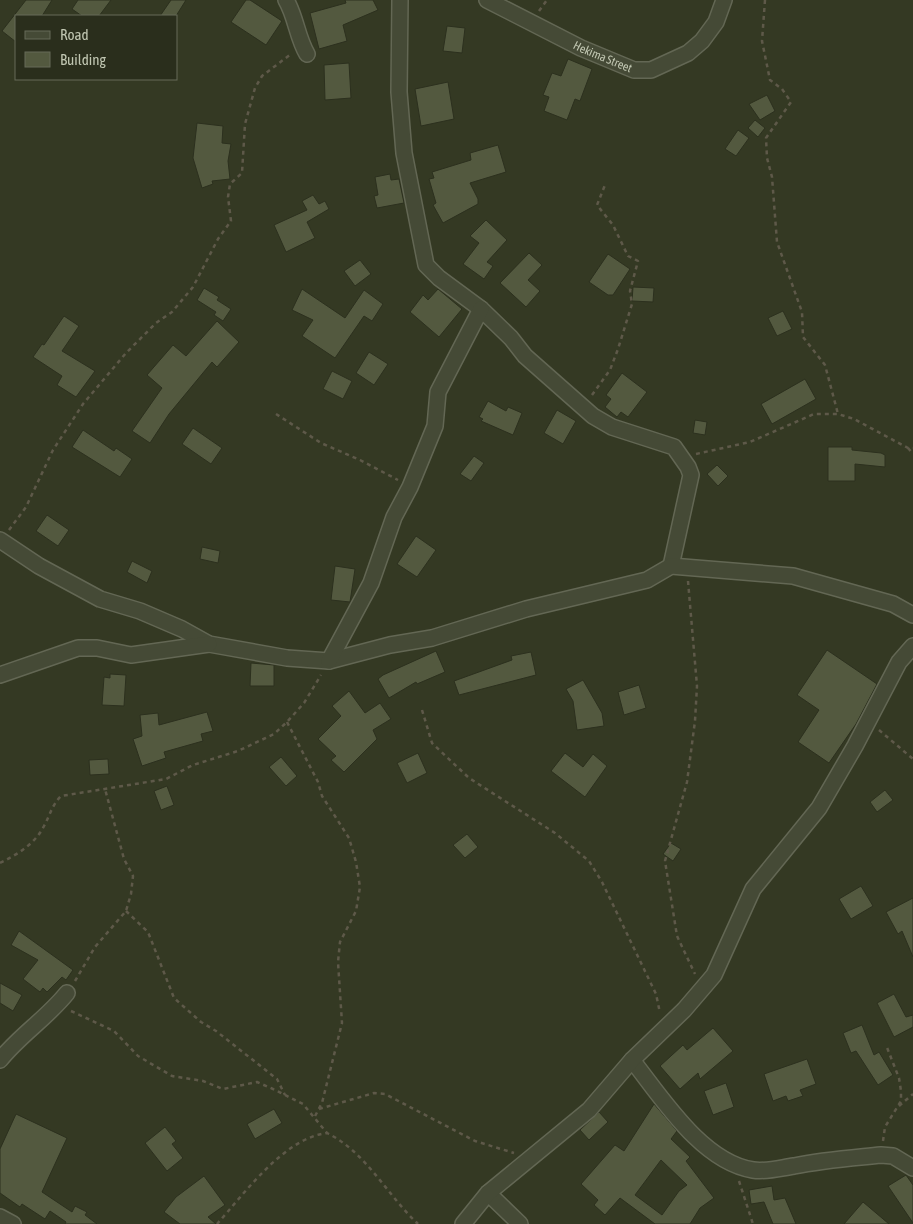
<svg xmlns="http://www.w3.org/2000/svg" width="913" height="1224" font-family="'Asap Condensed',sans-serif">
<style>
.building{fill:#53593f;stroke:#2c301e;fill-rule:evenodd}
.lines{fill:none;stroke-linecap:round;stroke-linejoin:round}
.minor-casing{stroke:#636754;stroke-width:18}
.path{stroke:#5e5949;stroke-width:2.5;stroke-dasharray:4 4;stroke-linecap:butt}
.minor{stroke:#454a36;stroke-width:15}
.labels{text-anchor:middle;stroke-width:5;stroke-linejoin:round;paint-order:stroke}
.street-label{font-size:12px;fill:#c0c6b1;stroke:#2a2e1c}
</style>
<rect width="100%" height="100%" fill="#343923"/>
<g class="building">
<polygon points="26,0 52,0 42,16 16,16 16,42 2,31"/>
<polygon points="78,0 111,0 99,16 82,16 72,9"/>
<polygon points="171,0 186,0 176,16 160,16"/>
<polygon points="246,0 250,0 282,21 266,45 231,22"/>
<polygon points="345,0 373,0 378,10 343,25 347,41 319,49 310,13 346,3"/>
<polygon points="447,26 465,28 462,53 443,51"/>
<polygon points="568,59 592,69 580,101 575,99 567,120 544,111 549,97 543,95 552,73 561,76"/>
<polygon points="349,63 351,98 325,100 324,65"/>
<polygon points="448,82 454,119 421,126 415,89"/>
<polygon points="767,95 775,111 760,120 749,104"/>
<polygon points="755,120 765,128 758,137 748,128"/>
<polygon points="197,123 223,126 222,143 231,144 228,161 230,179 212,181 213,184 202,188 193,158"/>
<polygon points="738,130 749,138 736,156 725,149"/>
<polygon points="498,145 506,172 470,183 478,199 478,204 443,223 433,205 436,203 429,179 434,178 432,172 471,160 470,153"/>
<polygon points="390,174 391,180 399,179 404,203 377,208 374,196 378,195 375,177"/>
<polygon points="313,195 319,204 325,201 329,209 307,222 315,238 286,252 274,225 307,210 302,201"/>
<polygon points="486,220 507,240 487,262 493,266 484,279 463,264 479,243 470,236"/>
<polygon points="529,253 542,265 528,280 540,291 526,307 500,283"/>
<polygon points="608,254 630,269 613,295 608,295 589,282"/>
<polygon points="360,260 371,274 355,286 344,271"/>
<polygon points="633,287 654,288 653,302 632,301"/>
<polygon points="204,288 219,297 217,300 231,309 223,321 214,315 216,312 197,300"/>
<polygon points="302,289 345,318 364,290 383,304 372,321 364,316 335,358 302,336 313,320 292,310"/>
<polygon points="438,289 462,309 439,337 410,312 423,295 428,300"/>
<polygon points="783,311 792,329 777,336 768,318"/>
<polygon points="64,316 79,326 62,351 95,371 76,397 57,385 62,376 33,357 42,344 44,345"/>
<polygon points="217,321 239,342 217,367 212,362 169,414 150,443 132,431 162,388 147,375 173,345 186,356"/>
<polygon points="369,352 388,364 374,385 356,373"/>
<polygon points="332,371 352,381 343,399 323,389"/>
<polygon points="622,373 647,392 628,417 621,412 617,417 605,407 611,399 606,395"/>
<polygon points="805,379 816,399 772,424 761,404"/>
<polygon points="488,401 506,411 508,407 522,413 513,435 481,421 483,419 479,417"/>
<polygon points="557,410 576,421 563,444 544,433"/>
<polygon points="695,420 707,422 705,435 693,433"/>
<polygon points="193,428 222,448 211,464 182,444"/>
<polygon points="83,430 114,451 116,448 132,459 120,477 72,447"/>
<polygon points="828,447 852,447 852,450 881,453 885,455 885,467 855,464 855,481 828,481"/>
<polygon points="474,456 484,463 471,481 460,474"/>
<polygon points="717,465 728,476 718,486 707,474"/>
<polygon points="47,515 69,530 58,546 36,531"/>
<polygon points="416,536 436,550 417,577 397,564"/>
<polygon points="202,547 220,551 218,563 200,559"/>
<polygon points="132,561 152,571 147,583 127,572"/>
<polygon points="335,566 355,569 350,602 331,600"/>
<polygon points="827,650 877,684 856,724 829,763 798,742 819,710 797,695"/>
<polygon points="436,651 445,672 417,684 416,682 389,698 378,679 383,675"/>
<polygon points="531,652 536,675 459,695 454,681 512,660 511,656"/>
<polygon points="251,663 274,665 274,686 250,686"/>
<polygon points="110,674 126,675 124,706 102,705 104,677 110,678"/>
<polygon points="583,680 602,713 604,726 577,730 573,701 566,689"/>
<polygon points="639,685 646,708 624,715 618,692"/>
<polygon points="349,691 365,713 380,703 391,719 373,730 377,739 344,772 331,760 336,756 318,739 341,716 332,706"/>
<polygon points="207,712 213,731 201,734 203,741 164,752 166,758 142,766 133,739 142,736 140,715 158,713 159,725"/>
<polygon points="418,753 427,773 407,783 397,763"/>
<polygon points="565,753 583,767 593,754 607,766 585,797 551,771"/>
<polygon points="281,757 297,776 286,786 269,767"/>
<polygon points="108,759 109,774 90,775 89,760"/>
<polygon points="167,786 174,805 161,810 154,791"/>
<polygon points="885,790 893,800 877,812 870,802"/>
<polygon points="467,834 478,847 465,858 453,845"/>
<polygon points="671,843 681,849 673,861 663,854"/>
<polygon points="861,886 873,906 851,919 839,899"/>
<polygon points="913,898 913,957 902,931 898,934 886,912"/>
<polygon points="19,931 73,970 66,980 62,977 47,992 43,988 40,992 23,979 38,960 11,945"/>
<polygon points="0,983 22,995 13,1011 0,1003"/>
<polygon points="894,994 906,1017 913,1015 913,1027 894,1037 877,1003"/>
<polygon points="862,1025 874,1055 879,1052 893,1075 878,1085 856,1051 851,1053 843,1033"/>
<polygon points="713,1028 733,1051 700,1079 698,1073 680,1089 660,1066 683,1045 687,1050"/>
<polygon points="807,1059 816,1084 800,1090 803,1096 788,1101 786,1096 773,1101 764,1074"/>
<polygon points="726,1083 734,1107 713,1115 704,1091"/>
<path d="M 654,1104 L 677,1131 L 671,1139 L 690,1157 L 686,1161 L 714,1198 L 700,1208 L 690,1224 L 655,1224 L 620,1198 L 605,1215 L 594,1205 L 598,1200 L 581,1184 L 615,1145 L 624,1151 ZM 661,1160 L 687,1185 L 679,1191 L 662,1215 L 635,1195 Z"/>
<polygon points="274,1109 282,1123 255,1139 247,1124"/>
<polygon points="599,1112 608,1122 589,1140 580,1130"/>
<polygon points="16,1114 67,1138 42,1192 72,1212 75,1206 87,1212 85,1215 97,1224 65,1224 66,1222 50,1211 45,1219 22,1204 20,1207 0,1193 0,1149"/>
<polygon points="165,1127 176,1141 172,1144 183,1158 167,1171 145,1143"/>
<polygon points="906,1175 913,1185 913,1223 888,1186"/>
<polygon points="204,1176 225,1205 208,1217 216,1224 180,1224 164,1212 176,1197"/>
<polygon points="772,1186 774,1200 785,1198 796,1224 773,1224 764,1202 751,1204 749,1190"/>
<polygon points="863,1202 889,1224 844,1224"/>
</g>
<g class="lines">
<g class="minor-casing">
<g id="minor">
<path d="M 286,0 C 296,17 297,37 307,54"/>
<polyline points="400,0 399,92 404,153 426,265 439,278 481,309 511,338 525,356 593,416 612,427 674,447 688,467 691,475 671,566"/>
<path id="s1" d="M 487,0 L 581,48 L 634,70 L 651,70 L 688,53 L 702,41 L 716,22 L 724,0"/>
<polyline points="0,540 39,566 100,599 140,611 182,629 209,644 287,658 329,661 390,645 432,638 526,609 647,580 671,566 793,576 893,604 913,615"/>
<polyline points="329,661 371,583 394,517 410,487 435,426 438,392 481,309"/>
<polyline points="0,675 78,648 97,648 131,655 209,644"/>
<path d="M 0,1060 C 20,1035 47,1018 67,993"/>
<path d="M 632,1060 C 662,1098 702,1162 753,1170 C 767,1172 780,1168 794,1166 C 823,1160 852,1158 881,1155 L 893,1156 L 913,1168"/>
<polyline points="488,1193 520,1224"/>
<polyline points="0,1217 13,1224"/>
<polyline points="463,1224 488,1193 589,1110 632,1060 684,1010 714,975 753,889 819,808 855,746 899,662 913,646"/>
</g>
</g>
<g class="path">
<polyline points="765,0 762,41 770,80 782,89 791,102 766,138 767,158 772,177 777,242 802,312 803,337 825,365 838,414"/>
<polyline points="539,11 547,0"/>
<polyline points="592,395 610,370 618,349 632,304 630,291 638,261 628,256 613,225 597,205 605,185"/>
<polyline points="276,414 321,443 360,460 398,480"/>
<polyline points="908,448 913,454"/>
<polyline points="696,454 750,442 814,414 838,414 854,419 908,448 913,448"/>
<polyline points="9,530 26,507 53,450 83,404 126,353 156,323 172,312 193,287 218,239 231,221 228,197 230,184 242,173 245,124 255,88 262,76 291,54"/>
<polyline points="688,581 697,686 695,721 687,782 665,861 677,936 695,974"/>
<polyline points="422,710 432,743 469,778 555,833 589,861 602,882 656,994 660,1013"/>
<polyline points="287,722 318,782 322,796 349,838 356,862 360,887 356,911 340,942 338,962 342,1023 322,1103 314,1118"/>
<polyline points="879,730 913,759"/>
<path d="M 0,863 C 18,854 35,844 44,826 C 50,815 52,805 61,796 L 166,779 L 193,765 L 238,751 L 274,734 L 287,722 L 304,703 L 321,675"/>
<polyline points="126,911 148,932 174,998 201,1022 216,1031 277,1079 285,1095"/>
<polyline points="75,981 95,947 126,911 131,894 133,876 124,859 105,789"/>
<polyline points="71,1011 114,1031 138,1056 172,1076 203,1081 223,1089 257,1082 273,1089 303,1104 327,1133"/>
<polyline points="899,1106 913,1094"/>
<polyline points="319,1109 374,1093 385,1094 475,1141 514,1153"/>
<polyline points="883,1141 885,1127 901,1101 901,1091 899,1078 886,1045"/>
<polyline points="739,1181 753,1224"/>
<path d="M 217,1224 C 244,1194 284,1138 327,1133 C 366,1152 387,1195 418,1224"/>
</g>
<use href="#minor" class="minor"/>
</g>
<g class="labels">
<g class="street-label">
<text dy="4" stroke="none"><textPath href="#s1" startOffset="129">Hekima Street</textPath></text>
</g>
</g>
<rect x="15" y="15" width="162" height="65" fill="#2a2e1c" stroke="#666b58"/>
<rect x="25" y="31" width="25" height="8" fill="#454a36" stroke="#666b58"/>
<text x="60" y="40" font-size="15" fill="#c0c6b1">Road</text>
<rect x="25" y="52" width="25" height="15" fill="#53593f" stroke="#666b58"/>
<text x="60" y="65" font-size="15" fill="#c0c6b1">Building</text>
</svg>
